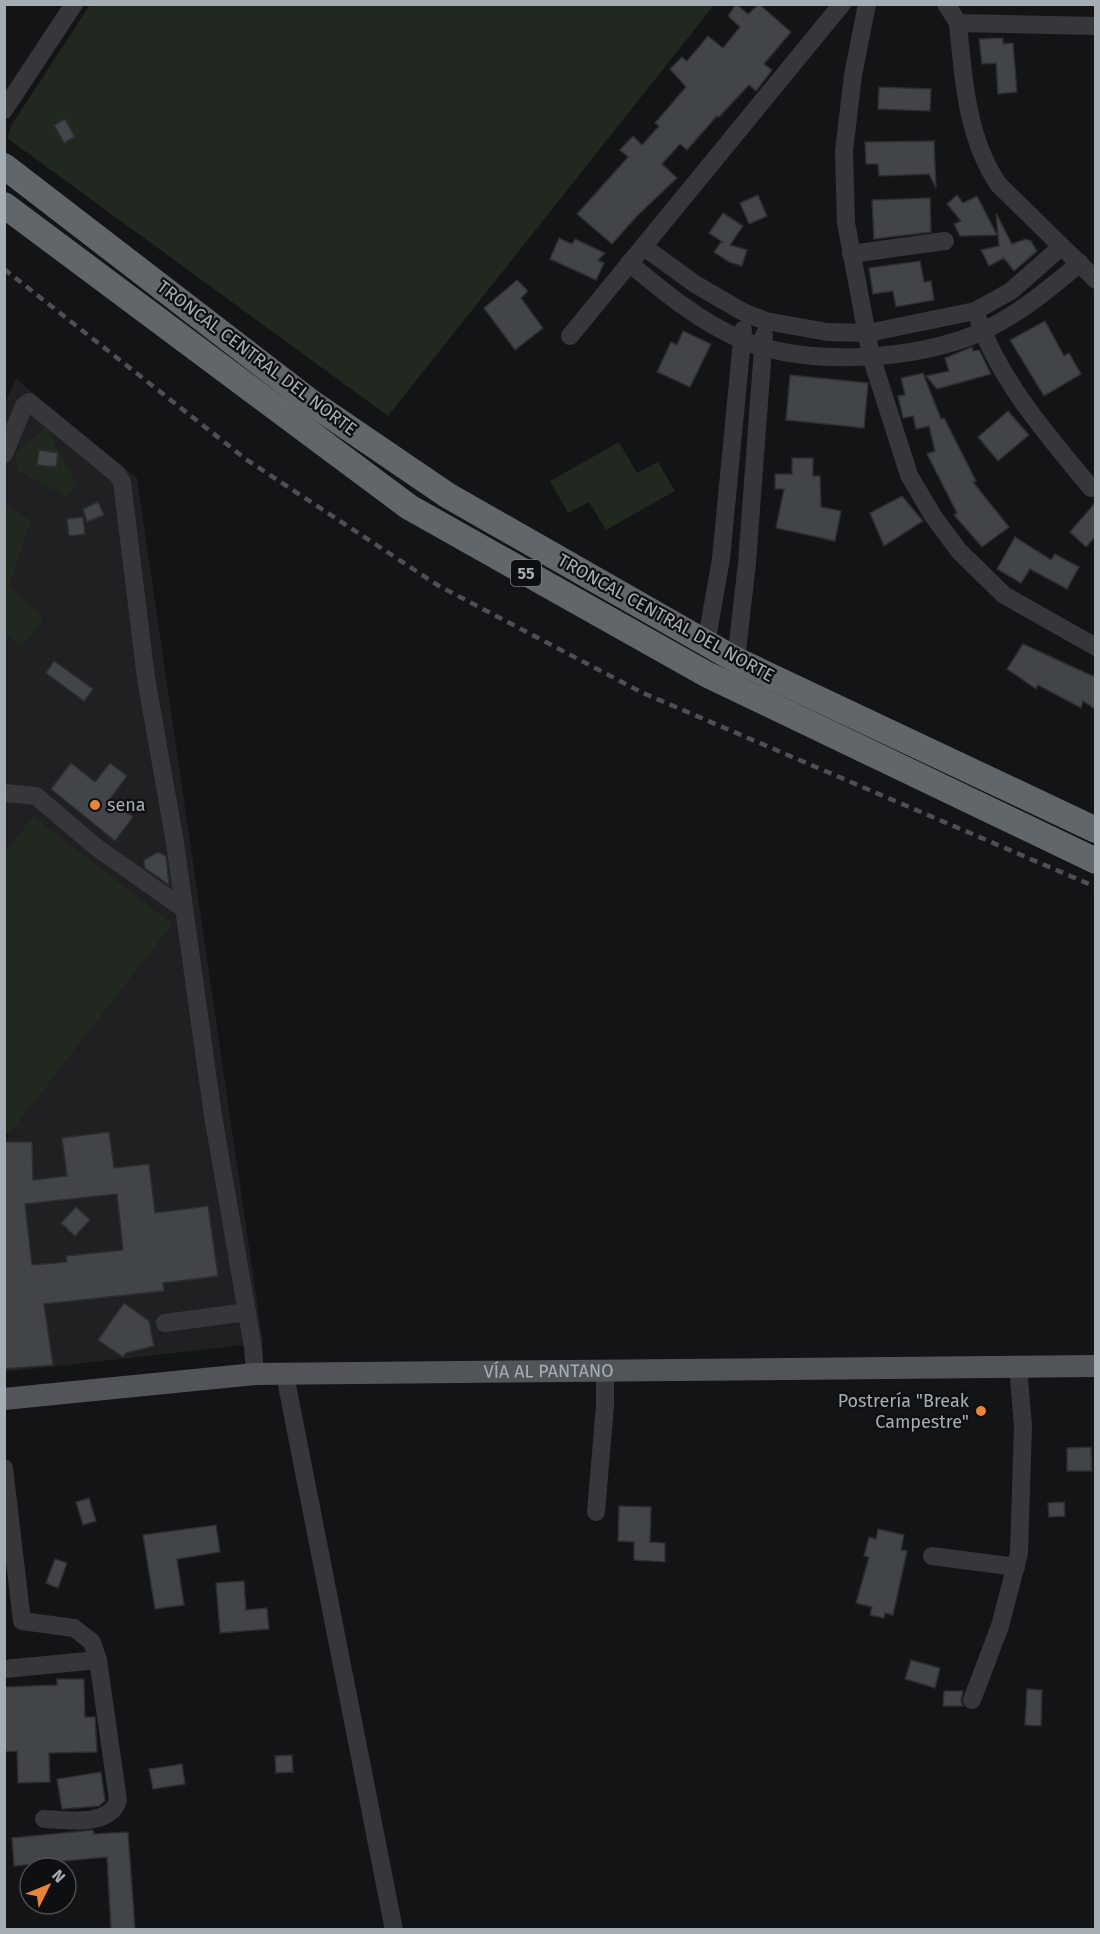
<svg xmlns="http://www.w3.org/2000/svg" width="1100" height="1934" font-family="'Fira Sans',sans-serif">
<style>
.built{fill:#202022}
.green{fill:#202820}
.building{fill:#424548;stroke:#2e2e31;stroke-width:1.5;fill-rule:evenodd}
.lines{fill:none;stroke-linecap:round;stroke-linejoin:round}
.minor{stroke:#35373a;stroke-width:18}
.major{stroke:#515459;stroke-width:22}
.highway{stroke:#61666b;stroke-width:26}
.rail{stroke:#4c4f53;stroke-width:4.5;stroke-dasharray:8 6;stroke-linecap:butt}
.poi-dot{fill:#ea8537;stroke:#0e0f10;stroke-width:2}
.labels{text-anchor:middle;stroke-width:4.5;stroke-linejoin:round;paint-order:stroke}
.shield{fill:#0e0f10;stroke:#787e84;stroke-width:1.5}
.shield-label{font-size:16px;font-weight:bold;fill:#a6aeb5}
.street-label{font-size:18px;fill:#a6aeb5;stroke:#0e0f10}
.poi-label{font-size:18px;fill:#a6aeb5;stroke:#0e0f10;text-anchor:start}
</style>
<rect width="100%" height="100%" fill="#131415"/>
<polygon class="built" points="16,379 137,478 263,1343 5,1372 4,1141 9,1135 4,1131 4,405"/>
<g class="green">
<polygon points="90,5 714,5 388,416 7,138 12,124"/>
<polygon points="46,427 77,485 67,497 17,470 16,453"/>
<polygon points="619,442 637,473 658,462 675,491 606,530 589,502 568,513 550,481"/>
<polygon points="5,504 31,521 9,585 44,618 22,647 5,633"/>
<polygon points="33,816 172,924 9,1134 4,1131 5,853"/>
</g>
<g class="building">
<polygon points="736,4 748,14 759,4 791,32 764,64 772,70 756,91 749,85 719,117 717,116 687,150 680,144 662,164 677,178 637,216 612,244 577,214 628,157 620,150 633,136 642,145 659,126 655,123 686,87 670,69 682,57 687,61 708,36 723,48 740,27 728,16"/>
<polygon points="1003,38 1003,44 1013,43 1017,92 998,94 996,63 982,64 979,39"/>
<polygon points="879,87 931,89 930,111 878,109"/>
<polygon points="65,119 75,137 64,143 54,125"/>
<polygon points="934,141 936,188 929,174 879,176 878,164 866,164 865,142"/>
<polygon points="758,195 767,216 749,224 740,203"/>
<polygon points="957,195 963,203 977,196 997,235 960,236 954,224 961,221 947,204"/>
<polygon points="930,198 931,232 874,239 872,200"/>
<polygon points="723,213 743,226 730,245 747,250 742,266 729,262 714,252 721,242 724,243 709,233"/>
<polygon points="996,213 1012,244 1026,239 1031,241 1037,251 1014,271 1004,258 989,266 981,250 999,246"/>
<polygon points="559,238 572,244 575,239 605,253 598,260 604,263 596,280 550,259"/>
<polygon points="920,261 924,282 931,281 934,300 896,307 893,291 873,294 869,268"/>
<polygon points="517,280 528,291 521,298 543,328 515,350 484,308"/>
<polygon points="1045,321 1064,356 1069,353 1081,374 1044,396 1010,340"/>
<polygon points="683,331 711,344 690,387 657,372 671,342 677,345"/>
<polygon points="972,347 973,351 979,350 991,374 937,389 926,376 949,371 945,358"/>
<polygon points="923,373 941,419 944,418 976,481 973,482 1009,527 982,547 954,515 957,513 927,454 935,451 929,426 916,429 913,416 903,418 898,396 905,395 901,378"/>
<polygon points="790,375 868,383 864,428 786,420"/>
<polygon points="1008,411 1029,435 998,461 978,437"/>
<polygon points="39,450 58,453 56,467 37,465"/>
<polygon points="792,458 813,458 813,476 820,476 821,507 841,511 835,541 776,528 784,489 775,489 775,474 792,474"/>
<polygon points="902,496 923,521 884,546 870,513"/>
<polygon points="98,502 104,515 87,522 83,509"/>
<polygon points="1095,503 1095,537 1086,547 1070,532"/>
<polygon points="83,517 85,534 69,536 67,519"/>
<polygon points="1015,537 1051,560 1055,554 1079,567 1067,589 1030,569 1021,583 997,569"/>
<polygon points="1023,644 1095,677 1095,709 1083,701 1081,708 1038,685 1036,689 1007,669"/>
<polygon points="54,661 93,689 84,701 46,673"/>
<polygon points="71,763 95,782 110,763 127,776 109,800 133,817 115,841 51,789"/>
<polygon points="158,852 166,856 169,885 145,868 144,860"/>
<path d="M 109,1132 L 114,1168 L 149,1164 L 155,1213 L 208,1206 L 218,1276 L 163,1283 L 164,1291 L 44,1304 L 53,1365 L 4,1369 L 4,1142 L 32,1142 L 33,1180 L 67,1176 L 62,1138 ZM 117,1194 L 123,1250 L 66,1256 L 67,1262 L 32,1265 L 25,1204 Z"/>
<polygon points="76,1207 90,1220 75,1236 61,1223"/>
<polygon points="124,1303 149,1321 154,1346 126,1353 123,1357 98,1340"/>
<polygon points="1091,1447 1092,1471 1067,1471 1067,1448"/>
<polygon points="89,1498 96,1521 83,1525 76,1502"/>
<polygon points="1064,1502 1065,1516 1049,1517 1048,1503"/>
<polygon points="619,1506 651,1507 650,1542 665,1543 665,1562 634,1560 634,1542 618,1541"/>
<polygon points="216,1525 220,1552 177,1559 184,1605 155,1609 143,1535"/>
<polygon points="878,1529 904,1535 901,1550 907,1551 893,1615 885,1613 884,1618 870,1615 872,1607 856,1603 869,1557 864,1556 869,1537 876,1539"/>
<polygon points="55,1559 67,1563 58,1588 46,1583"/>
<polygon points="244,1581 246,1610 267,1608 269,1629 220,1633 216,1583"/>
<polygon points="911,1660 940,1668 935,1688 905,1679"/>
<polygon points="57,1679 84,1679 85,1717 95,1717 97,1752 49,1753 50,1782 18,1783 17,1751 4,1752 4,1687 57,1685"/>
<polygon points="1027,1689 1042,1690 1041,1726 1025,1725"/>
<polygon points="944,1691 963,1691 961,1701 963,1706 943,1706"/>
<polygon points="292,1755 293,1772 276,1773 275,1756"/>
<polygon points="182,1764 185,1784 153,1789 149,1769"/>
<polygon points="101,1772 105,1801 99,1806 62,1809 57,1779"/>
<polygon points="93,1830 94,1834 128,1832 135,1929 111,1929 107,1857 14,1866 12,1838"/>
</g>
<g class="lines">
<g class="minor">
<polyline points="867,4 853,75 844,151 846,223 871,356 909,475 933,516 959,551 1004,595 1096,647"/>
<polyline points="946,4 958,23 1096,26"/>
<path d="M 958,23 C 963,78 967,139 999,185 L 1096,280"/>
<polyline points="4,110 74,4"/>
<polyline points="644,247 695,284 745,313 766,321 827,332 868,333 975,311 1011,291 1061,247"/>
<polyline points="851,254 945,241"/>
<path d="M 629,263 C 664,292 700,322 742,340 C 808,367 918,361 983,331 C 1019,314 1049,289 1080,263"/>
<path d="M 979,321 C 1002,384 1049,437 1091,488"/>
<polyline points="570,336 842,4"/>
<polyline points="4,454 24,406 29,402 117,474 122,482 146,678 175,843 213,1116 253,1347 255,1374"/>
<polyline points="706,644 721,559 743,330"/>
<polyline points="736,660 747,563 764,335"/>
<polyline points="4,793 36,796 96,847 184,909"/>
<polyline points="165,1323 247,1312"/>
<polyline points="285,1375 394,1930"/>
<path d="M 4,1468 L 22,1621 L 74,1628 L 92,1642 L 98,1660 L 118,1800 C 111,1827 66,1820 44,1819"/>
<polyline points="596,1512 605,1406 605,1371"/>
<polyline points="932,1556 1016,1567"/>
<polyline points="4,1669 98,1660"/>
<polyline points="972,1700 1000,1626 1019,1553 1023,1426 1018,1367"/>
</g>
<path class="major" id="s1" d="M 4,1399 L 255,1374 L 1096,1366"/>
<g class="highway">
<polyline points="4,166 312,403 447,495 736,660 1096,830"/>
<polyline points="4,205 409,507 706,674 1096,861"/>
</g>
<polyline class="rail" points="4,269 247,460 439,586 643,693 1096,887"/>
</g>
<g class="poi-dot">
<circle cx="95" cy="805" r="6"/>
<circle cx="981" cy="1411" r="6"/>
</g>
<g class="labels">
<rect class="shield" x="511" y="560" width="30" height="26" rx="4.5"/>
<g class="shield-label">
<text x="526" y="579">55</text>
</g>
<g class="street-label">
<text transform="translate(257 358) rotate(37)" y="6">TRONCAL CENTRAL DEL NORTE</text>
<text transform="translate(666 618) rotate(29)" y="6">TRONCAL CENTRAL DEL NORTE</text>
<text dy="6" stroke="none"><textPath href="#s1" startOffset="546">VÍA AL PANTANO</textPath></text>
</g>
<g class="poi-label">
<text x="107" y="811">sena</text>
<text x="969" y="1407" text-anchor="end">Postrería "Break<tspan x="969" dy="21">Campestre"</tspan></text>
</g>
</g>
<rect width="1100" height="1934" fill="none" stroke="#a6aeb5" stroke-width="12"/>
<g transform="translate(48 1886) rotate(47)"><circle r="28" fill="#0e0f10" stroke="#4b4f52" stroke-width="1.5"/>
<path d="M0-4.5L10 22L0 15L-10 22Z" fill="#ea8537"/>
<text y="-9" font-size="16" font-weight="bold" text-anchor="middle" fill="#a6aeb5">N</text>
</g>
</svg>
